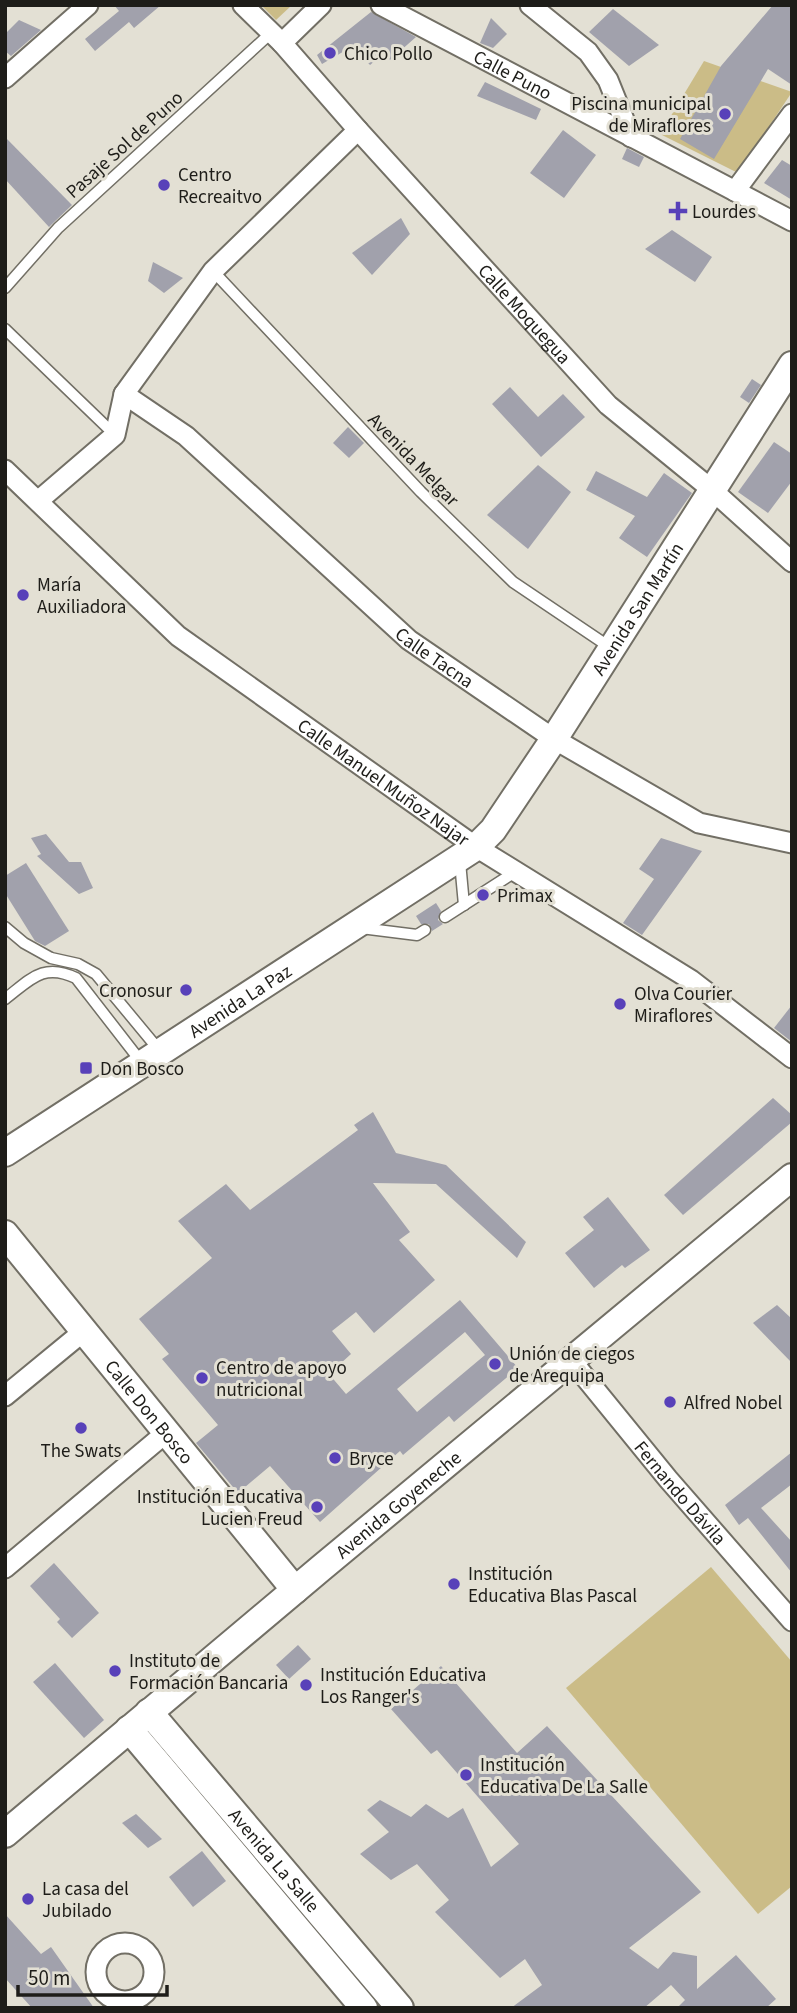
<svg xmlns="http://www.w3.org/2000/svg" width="797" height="2013" font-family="'Source Sans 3',sans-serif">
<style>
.green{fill:#cbbc87}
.building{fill:#a1a1ac;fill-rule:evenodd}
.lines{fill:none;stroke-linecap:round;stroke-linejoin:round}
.lane-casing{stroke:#726f65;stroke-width:13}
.street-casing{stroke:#726f65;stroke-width:23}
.secondary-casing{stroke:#726f65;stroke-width:30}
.lane{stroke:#fff;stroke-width:10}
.street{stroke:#fff;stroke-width:19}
.secondary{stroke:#fff;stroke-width:26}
.poi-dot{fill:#5841b9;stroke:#e3e0d4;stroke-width:2.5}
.labels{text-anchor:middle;stroke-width:6;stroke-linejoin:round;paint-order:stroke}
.poi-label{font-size:19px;fill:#1e1d19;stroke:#e3e0d4;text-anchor:start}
.street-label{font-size:19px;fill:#1e1d19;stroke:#e3e0d4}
</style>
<rect width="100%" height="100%" fill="#e3e0d4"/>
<g class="green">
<polygon points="261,5 292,5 276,20"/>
<polygon points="704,61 792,92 738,173 660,134"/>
<polygon points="711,1567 792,1662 792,1886 758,1914 566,1688"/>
</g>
<g class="building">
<polygon points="114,5 161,5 134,28 129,22 95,51 85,39 119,11"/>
<polygon points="773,5 792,5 792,85 768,69 714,159 680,139 721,66"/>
<polygon points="613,9 659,45 629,66 589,32"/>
<polygon points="371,12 416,37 390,60 384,53 370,65 353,46 322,64 317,55"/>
<polygon points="491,18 507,34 493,48 480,43"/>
<polygon points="19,20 41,30 11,56 5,51 5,34"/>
<polygon points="485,82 541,109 536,120 477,96"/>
<polygon points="563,130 596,155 564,198 530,173"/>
<polygon points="5,137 72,205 49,227 5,179"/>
<polygon points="627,148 644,157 639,167 622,159"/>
<polygon points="782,160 792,166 792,200 764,183"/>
<polygon points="401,218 410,234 372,275 352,253"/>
<polygon points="672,230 712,257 695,282 645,249"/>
<polygon points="153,262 183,278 164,293 148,281"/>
<polygon points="752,379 761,385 749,403 740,397"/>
<polygon points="510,387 538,417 563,394 585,417 541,457 492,404"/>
<polygon points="348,427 364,443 349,458 333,443"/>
<polygon points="774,442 792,454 792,481 768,513 738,492"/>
<polygon points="538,465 571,492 528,549 487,515"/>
<polygon points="596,471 647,497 664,473 692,493 647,557 619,538 635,516 586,490"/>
<polygon points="46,834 69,862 81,862 93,888 79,894 37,856 41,854 31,838"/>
<polygon points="661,838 702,851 642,935 623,923 654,879 639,869"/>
<polygon points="26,863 69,931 45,946 35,941 5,893 5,876"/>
<polygon points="436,903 441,911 438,920 443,924 432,931 429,924 421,924 416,916"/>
<polygon points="792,1005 792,1042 774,1028"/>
<polygon points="773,1098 792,1115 792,1122 683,1215 664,1195"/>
<path d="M 373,1112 L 396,1153 L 446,1165 L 526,1242 L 517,1258 L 436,1184 L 373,1183 L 410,1232 L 399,1240 L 435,1280 L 374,1333 L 356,1312 L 332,1331 L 351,1354 L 329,1374 L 346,1394 L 460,1300 L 518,1368 L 454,1422 L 449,1416 L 403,1455 L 400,1451 L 320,1522 L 270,1466 L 238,1493 L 196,1443 L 218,1425 L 162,1359 L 169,1354 L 139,1319 L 212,1258 L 178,1221 L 226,1184 L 250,1210 L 358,1130 L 354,1125 ZM 465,1332 L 485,1355 L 417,1412 L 397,1389 Z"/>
<polygon points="608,1197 650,1250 625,1268 622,1265 594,1288 565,1253 594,1230 583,1217"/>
<polygon points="777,1305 792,1319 792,1363 753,1323"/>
<polygon points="792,1452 792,1484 761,1508 792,1542 792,1573 748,1518 739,1525 725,1505"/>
<polygon points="54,1563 99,1613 72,1638 57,1622 60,1619 30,1586"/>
<polygon points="298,1645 311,1659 289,1679 276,1665"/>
<polygon points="55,1663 104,1720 84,1738 33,1682"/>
<polygon points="441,1666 517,1753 547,1726 701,1892 629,1948 658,1969 673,1952 697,1956 697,1989 736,1955 776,1999 766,2008 677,2008 685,2000 671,1985 644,2008 511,2008 542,1985 525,1959 500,1978 435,1912 449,1900 417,1864 391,1880 360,1854 389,1832 367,1810 380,1800 411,1817 426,1804 448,1818 463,1808 491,1867 519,1844 437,1750 431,1754 391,1709"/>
<polygon points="136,1814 162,1839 148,1848 122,1823"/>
<polygon points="202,1851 226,1881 193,1907 169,1877"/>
<polygon points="5,1914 41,1954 51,1947 94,2008 32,2008 5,1978"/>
</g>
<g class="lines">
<g class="lane-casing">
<g id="lane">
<polyline points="213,271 421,492 513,582 611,648"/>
<polyline points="5,288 58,228 272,32"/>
<polyline points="5,329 115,435"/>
<polyline points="460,862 464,905"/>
<polyline points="445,917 515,872"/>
<polyline points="5,927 24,943 51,958 78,964 96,974 159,1050"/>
<polyline points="361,928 417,935 425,930"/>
<path d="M 5,999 C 30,980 43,962 76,978 L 142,1063"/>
</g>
</g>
<g class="street-casing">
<g id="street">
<path id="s1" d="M 243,5 L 282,43 L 358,130 L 608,405 L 711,489 L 792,562"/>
<path id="s2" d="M 381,5 L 792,221"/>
<polyline points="530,5 588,52 608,80 631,137"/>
<polyline points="282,43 321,5"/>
<polyline points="5,78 88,5"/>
<polyline points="735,191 792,114"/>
<path id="s3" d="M 124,394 L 186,436 L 409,640 L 554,739 L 699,823 L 792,843"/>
<path id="s4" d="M 5,470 L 178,636 L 476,847 L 691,980 L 792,1058"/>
<polyline points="38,501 115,435 124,394 213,271 358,130"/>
<path id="s5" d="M 571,1360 L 668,1479 L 792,1621"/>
<polyline points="5,1396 84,1331"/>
<polyline points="5,1568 167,1432"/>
<circle cx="125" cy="1972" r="29"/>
</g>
</g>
<g class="secondary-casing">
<g id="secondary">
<path id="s6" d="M 5,1153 L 476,847 L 493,830 L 554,739 L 792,365"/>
<path id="s7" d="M 5,1234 L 295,1590"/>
<path id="s8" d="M 149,1712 L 400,2008"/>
<polyline points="129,1729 364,2008"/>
<path id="s9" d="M 5,1834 L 320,1569 L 792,1177"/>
</g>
</g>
<use href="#lane" class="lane"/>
<use href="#street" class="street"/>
<use href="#secondary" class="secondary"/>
</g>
<g class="poi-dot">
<circle cx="330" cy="53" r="7"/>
<circle cx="725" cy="114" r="7"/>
<circle cx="164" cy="185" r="7"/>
<path d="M674.5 200.5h7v7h7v7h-7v7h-7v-7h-7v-7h7z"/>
<circle cx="23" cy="595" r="7"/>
<circle cx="483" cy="895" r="7"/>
<circle cx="186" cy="990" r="7"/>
<circle cx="620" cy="1004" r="7"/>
<rect x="79" y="1061" width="14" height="14" rx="3.5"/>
<circle cx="495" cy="1364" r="7"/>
<circle cx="202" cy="1378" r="7"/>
<circle cx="670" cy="1402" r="7"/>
<circle cx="81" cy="1428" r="7"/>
<circle cx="335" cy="1458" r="7"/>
<circle cx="317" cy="1507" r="7"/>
<circle cx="454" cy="1584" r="7"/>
<circle cx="115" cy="1671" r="7"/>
<circle cx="306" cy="1685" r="7"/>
<circle cx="466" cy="1775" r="7"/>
<circle cx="28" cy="1899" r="7"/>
</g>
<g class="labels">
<g class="poi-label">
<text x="344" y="60">Chico Pollo</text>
<text x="711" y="110" text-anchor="end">Piscina municipal<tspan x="711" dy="22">de Miraflores</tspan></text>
<text x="178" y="181">Centro<tspan x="178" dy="22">Recreaitvo</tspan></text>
<text x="692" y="218">Lourdes</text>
<text x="37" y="591">María<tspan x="37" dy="22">Auxiliadora</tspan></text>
<text x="497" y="902">Primax</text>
<text x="172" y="997" text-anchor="end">Cronosur</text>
<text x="634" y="1000">Olva Courier<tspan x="634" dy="22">Miraflores</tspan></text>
<text x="100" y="1075">Don Bosco</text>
<text x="509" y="1360">Unión de ciegos<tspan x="509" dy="22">de Arequipa</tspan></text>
<text x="216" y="1374">Centro de apoyo<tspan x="216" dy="22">nutricional</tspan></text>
<text x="684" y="1409">Alfred Nobel</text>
<text x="81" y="1457" text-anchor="middle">The Swats</text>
<text x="349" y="1465">Bryce</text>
<text x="303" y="1503" text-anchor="end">Institución Educativa<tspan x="303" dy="22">Lucien Freud</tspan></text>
<text x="468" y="1580">Institución<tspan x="468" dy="22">Educativa Blas Pascal</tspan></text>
<text x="129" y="1667">Instituto de<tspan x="129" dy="22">Formación Bancaria</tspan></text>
<text x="320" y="1681">Institución Educativa<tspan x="320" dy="22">Los Ranger's</tspan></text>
<text x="480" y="1771">Institución<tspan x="480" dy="22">Educativa De La Salle</tspan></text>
<text x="42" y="1895">La casa del<tspan x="42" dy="22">Jubilado</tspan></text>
</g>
<g class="street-label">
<text dy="7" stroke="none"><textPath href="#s2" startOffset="149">Calle Puno</textPath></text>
<text transform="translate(124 144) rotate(-42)" y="7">Pasaje Sol de Puno</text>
<text dy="7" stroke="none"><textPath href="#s1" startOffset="418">Calle Moquegua</textPath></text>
<text transform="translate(414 459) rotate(46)" y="7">Avenida Melgar</text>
<text dy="7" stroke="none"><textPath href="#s6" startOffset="850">Avenida San Martín</textPath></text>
<text dy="7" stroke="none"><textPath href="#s3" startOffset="408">Calle Tacna</textPath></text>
<text dy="7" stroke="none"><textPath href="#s4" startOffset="492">Calle Manuel Muñoz Najar</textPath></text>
<text dy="7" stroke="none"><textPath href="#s6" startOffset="280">Avenida La Paz</textPath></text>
<text dy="7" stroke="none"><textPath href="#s7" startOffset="229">Calle Don Bosco</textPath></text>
<text dy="7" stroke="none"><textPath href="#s5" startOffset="172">Fernando Dávila</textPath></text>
<text dy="7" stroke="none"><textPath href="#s9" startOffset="513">Avenida Goyeneche</textPath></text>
<text dy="7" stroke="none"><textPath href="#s8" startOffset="194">Avenida La Salle</textPath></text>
</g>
</g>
<rect width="797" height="2013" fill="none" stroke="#1e1d19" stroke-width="14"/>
<path d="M18 1985v10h149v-10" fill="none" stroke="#1e1d19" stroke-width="3.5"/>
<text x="28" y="1985" font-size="21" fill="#1e1d19" stroke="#e3e0d4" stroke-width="5" paint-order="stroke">50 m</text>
</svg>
